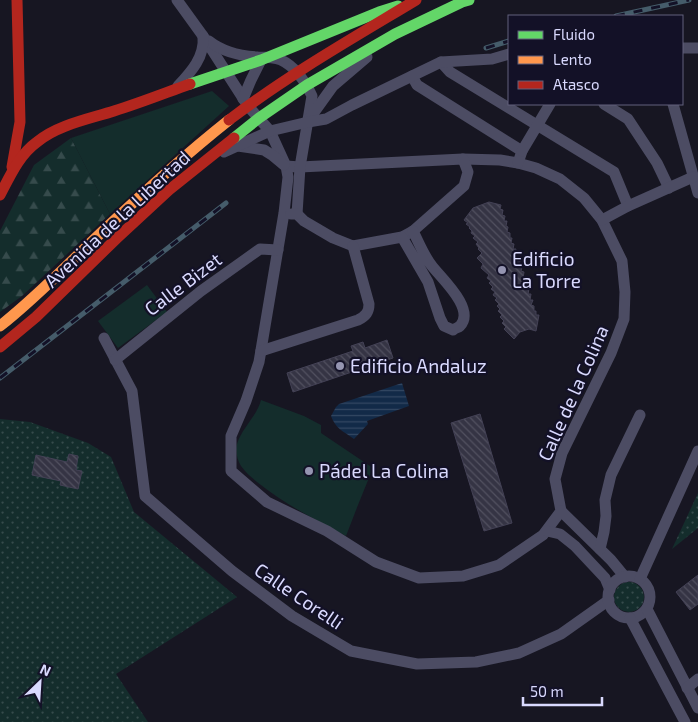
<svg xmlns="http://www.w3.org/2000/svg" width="698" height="722" font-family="'Exo 2',sans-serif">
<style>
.grass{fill:url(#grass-dots)}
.forest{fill:url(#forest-firs)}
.park{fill:#142d2c}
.water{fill:url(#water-rules)}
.building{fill:url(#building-back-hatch);stroke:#434155}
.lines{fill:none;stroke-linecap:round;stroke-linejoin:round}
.street{stroke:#4c4c63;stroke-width:11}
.fast{stroke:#63d668;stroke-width:11}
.slow{stroke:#ff974d;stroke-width:11}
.jam{stroke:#b3261e;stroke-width:11}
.rail-casing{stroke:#455c6a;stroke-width:5}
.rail{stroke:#131127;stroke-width:3;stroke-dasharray:9;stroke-linecap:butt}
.poi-dot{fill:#9595b1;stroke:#131127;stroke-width:2}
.labels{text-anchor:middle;stroke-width:4.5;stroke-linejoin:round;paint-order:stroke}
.street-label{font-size:19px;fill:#d9d9fe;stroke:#131127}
.poi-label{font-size:19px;fill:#d9d9fe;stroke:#131127;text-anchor:start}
</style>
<defs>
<pattern id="grass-dots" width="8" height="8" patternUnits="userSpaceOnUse" patternTransform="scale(1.25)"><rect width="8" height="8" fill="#142d2c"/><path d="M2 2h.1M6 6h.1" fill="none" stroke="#364b4c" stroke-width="1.8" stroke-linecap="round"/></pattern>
<pattern id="forest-firs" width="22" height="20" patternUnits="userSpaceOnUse" patternTransform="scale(1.25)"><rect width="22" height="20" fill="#142d2c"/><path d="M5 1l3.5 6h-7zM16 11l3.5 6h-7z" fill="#364b4c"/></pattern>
<pattern id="water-rules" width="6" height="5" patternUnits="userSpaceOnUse" patternTransform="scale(1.25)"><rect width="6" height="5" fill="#122a48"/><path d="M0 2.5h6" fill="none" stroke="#344863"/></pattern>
<pattern id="building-back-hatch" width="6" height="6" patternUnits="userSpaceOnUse" patternTransform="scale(1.25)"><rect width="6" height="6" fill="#353444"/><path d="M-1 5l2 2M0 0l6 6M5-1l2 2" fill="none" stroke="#525160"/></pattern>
</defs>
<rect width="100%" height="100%" fill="#171622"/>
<g class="grass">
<polygon points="0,419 30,422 88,443 111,457 134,512 237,597 116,674 148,722 0,722"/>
<polygon points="698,493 698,528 672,549"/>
<circle cx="629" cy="597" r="15"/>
</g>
<polygon class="forest" points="71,138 110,214 22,296 0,312 0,231 34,165"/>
<g class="park">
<polygon points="212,91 229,106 110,214 71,138"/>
<polygon points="147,285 167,312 118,348 98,321"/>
<path d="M 261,400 L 304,416 L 321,425 L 321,433 L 373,468 L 358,505 L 346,536 C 316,520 284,504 257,482 C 251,477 245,472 241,466 C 237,460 235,450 237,444 C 242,428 257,416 261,400 Z"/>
</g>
<path class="water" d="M 402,383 L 409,406 L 367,421 L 368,424 L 354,439 C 343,431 336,429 331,416 L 336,407 L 339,404 Z"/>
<g class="building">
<polygon points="489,202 501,205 500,209 503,210 502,215 505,216 504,221 507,221 506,226 508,227 507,232 510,233 510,238 512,238 511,243 514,244 513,249 516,249 515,254 518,255 517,260 520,261 519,266 522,267 521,271 524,272 523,278 525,278 525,283 527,283 527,289 529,289 528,294 531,294 530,300 533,300 531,305 534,306 534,311 536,311 536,315 539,315 536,331 529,329 520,332 514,339 504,329 506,327 502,323 504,321 500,317 502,315 498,311 500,309 497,306 499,304 495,300 497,298 493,295 495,292 491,289 493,287 489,283 491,281 487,278 489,275 481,268 483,264 477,258 482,253 478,249 479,248 476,244 478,242 473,238 475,236 471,233 472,231 469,228 470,227 466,224 468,223 464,220 473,208"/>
<polygon points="387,340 393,358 293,392 287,373 353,351 351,346 363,342 365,348"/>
<polygon points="480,414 512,523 484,531 451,423"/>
<polygon points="69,454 78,456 76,470 82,471 78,489 60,485 61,481 32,475 36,455 67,462"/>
<polygon points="698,575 698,604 690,610 676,592"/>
</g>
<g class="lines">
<g class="street">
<polyline points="177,0 203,36 248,106 270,131 286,166 288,177 284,213 259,362 246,401 231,436 231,471 267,502 327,531 376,562 419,578 463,576 499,565 543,535 561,511 555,479 562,453 611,353 624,319 625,292 622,261 602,220 584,198 560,179 536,168 518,163 500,160 463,159 300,167 286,166"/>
<path d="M 209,41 C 223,52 241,56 258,57 C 266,57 274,57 281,60 C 296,67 305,81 312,96 L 300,167 L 297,214"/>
<polyline points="682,48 698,48"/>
<polyline points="441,62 450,72 614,172 628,206"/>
<polyline points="412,76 417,85 522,151 518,163"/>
<path d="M 178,86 C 191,72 205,57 203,36"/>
<polyline points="243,99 251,80 261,60"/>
<polyline points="604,104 628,119 657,163 669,188"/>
<polyline points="673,104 698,193"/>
<polyline points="310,118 333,86 367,57"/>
<polyline points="238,146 264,150 272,155 284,165"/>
<polyline points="522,151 550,104"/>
<polyline points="224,152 270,131 308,122 326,119 352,105 441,62 492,59 509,54"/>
<polyline points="291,214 297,214 304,221 333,238 353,246 402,237 413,231 464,186 468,172 463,159"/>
<polyline points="602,220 628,206 693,177"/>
<path d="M 402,237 L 428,282 L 440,318 L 444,326 L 453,330 C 455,328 458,328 460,326 C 476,309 441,278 432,266 C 424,256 419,243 413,231"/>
<polyline points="104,338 132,391 145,496 232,571 292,616 351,651 417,664 476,662 519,653 561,634 609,600"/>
<path d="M 261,351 L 358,320 C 366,316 369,312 369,304 L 353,246"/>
<polyline points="115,360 201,291 260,249 278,250"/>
<polyline points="561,511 611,560 625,577"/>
<polyline points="547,531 560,534 575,546 605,578 610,590"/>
<polyline points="600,549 604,532 606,516 605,500 611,475 640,415"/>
<circle cx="629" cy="597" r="21"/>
<polyline points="640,579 698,451"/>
<polyline points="647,609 698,708"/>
<polyline points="630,618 685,722"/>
<polyline points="687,688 698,679"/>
</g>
<g class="fast">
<polyline points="190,84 261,60 379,12 398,6"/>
<polyline points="234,138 259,118 307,85 395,34 462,2 469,0"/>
</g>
<path class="slow" d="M 0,326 C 37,297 69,263 103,231 C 144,192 185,155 229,120"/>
<g class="jam">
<path d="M 229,120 C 288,75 353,38 416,0"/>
<polyline points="12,167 20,122 17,0"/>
<path d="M 0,195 C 10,176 19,155 37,142 C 57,125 89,119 114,111 C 140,103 165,93 190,84"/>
<polyline points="0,347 36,317 116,239 169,190 234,138"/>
</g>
<g class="rail-casing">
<g id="rail">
<polyline points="616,16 689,0"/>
<polyline points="486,48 509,41"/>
<polyline points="0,378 226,203"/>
</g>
</g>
<use href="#rail" class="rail"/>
</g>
<g class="poi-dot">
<circle cx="502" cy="270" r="5"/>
<circle cx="340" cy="366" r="5"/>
<circle cx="309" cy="471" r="5"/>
</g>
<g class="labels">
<g class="street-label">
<text transform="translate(117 219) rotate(-43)" y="7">Avenida de la Libertad</text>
<text transform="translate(183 284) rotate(-37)" y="7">Calle Bizet</text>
<text transform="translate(573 393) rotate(-66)" y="7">Calle de la Colina</text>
<text transform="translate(299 596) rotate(34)" y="7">Calle Corelli</text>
</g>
<g class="poi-label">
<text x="512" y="266">Edificio<tspan x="512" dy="22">La Torre</tspan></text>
<text x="350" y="373">Edificio Andaluz</text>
<text x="319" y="478">Pádel La Colina</text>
</g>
</g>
<rect x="508" y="15" width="175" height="90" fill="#131127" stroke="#62617d"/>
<rect x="518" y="31" width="25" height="8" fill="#63d668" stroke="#62617d"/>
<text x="553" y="40" font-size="15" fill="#d9d9fe">Fluido</text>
<rect x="518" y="56" width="25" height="8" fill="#ff974d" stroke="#62617d"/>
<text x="553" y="65" font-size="15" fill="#d9d9fe">Lento</text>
<rect x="518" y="81" width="25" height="8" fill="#b3261e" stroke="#62617d"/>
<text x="553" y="90" font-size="15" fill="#d9d9fe">Atasco</text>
<g transform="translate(40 682) rotate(25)" stroke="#131127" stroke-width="4" paint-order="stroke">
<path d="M0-4L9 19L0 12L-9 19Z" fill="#d9d9fe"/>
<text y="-8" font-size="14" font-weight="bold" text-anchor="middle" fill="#d9d9fe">N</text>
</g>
<path d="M523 697v8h79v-8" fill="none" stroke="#d9d9fe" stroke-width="2.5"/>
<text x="530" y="697" font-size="15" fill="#d9d9fe" stroke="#131127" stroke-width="4" paint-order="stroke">50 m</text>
</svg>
